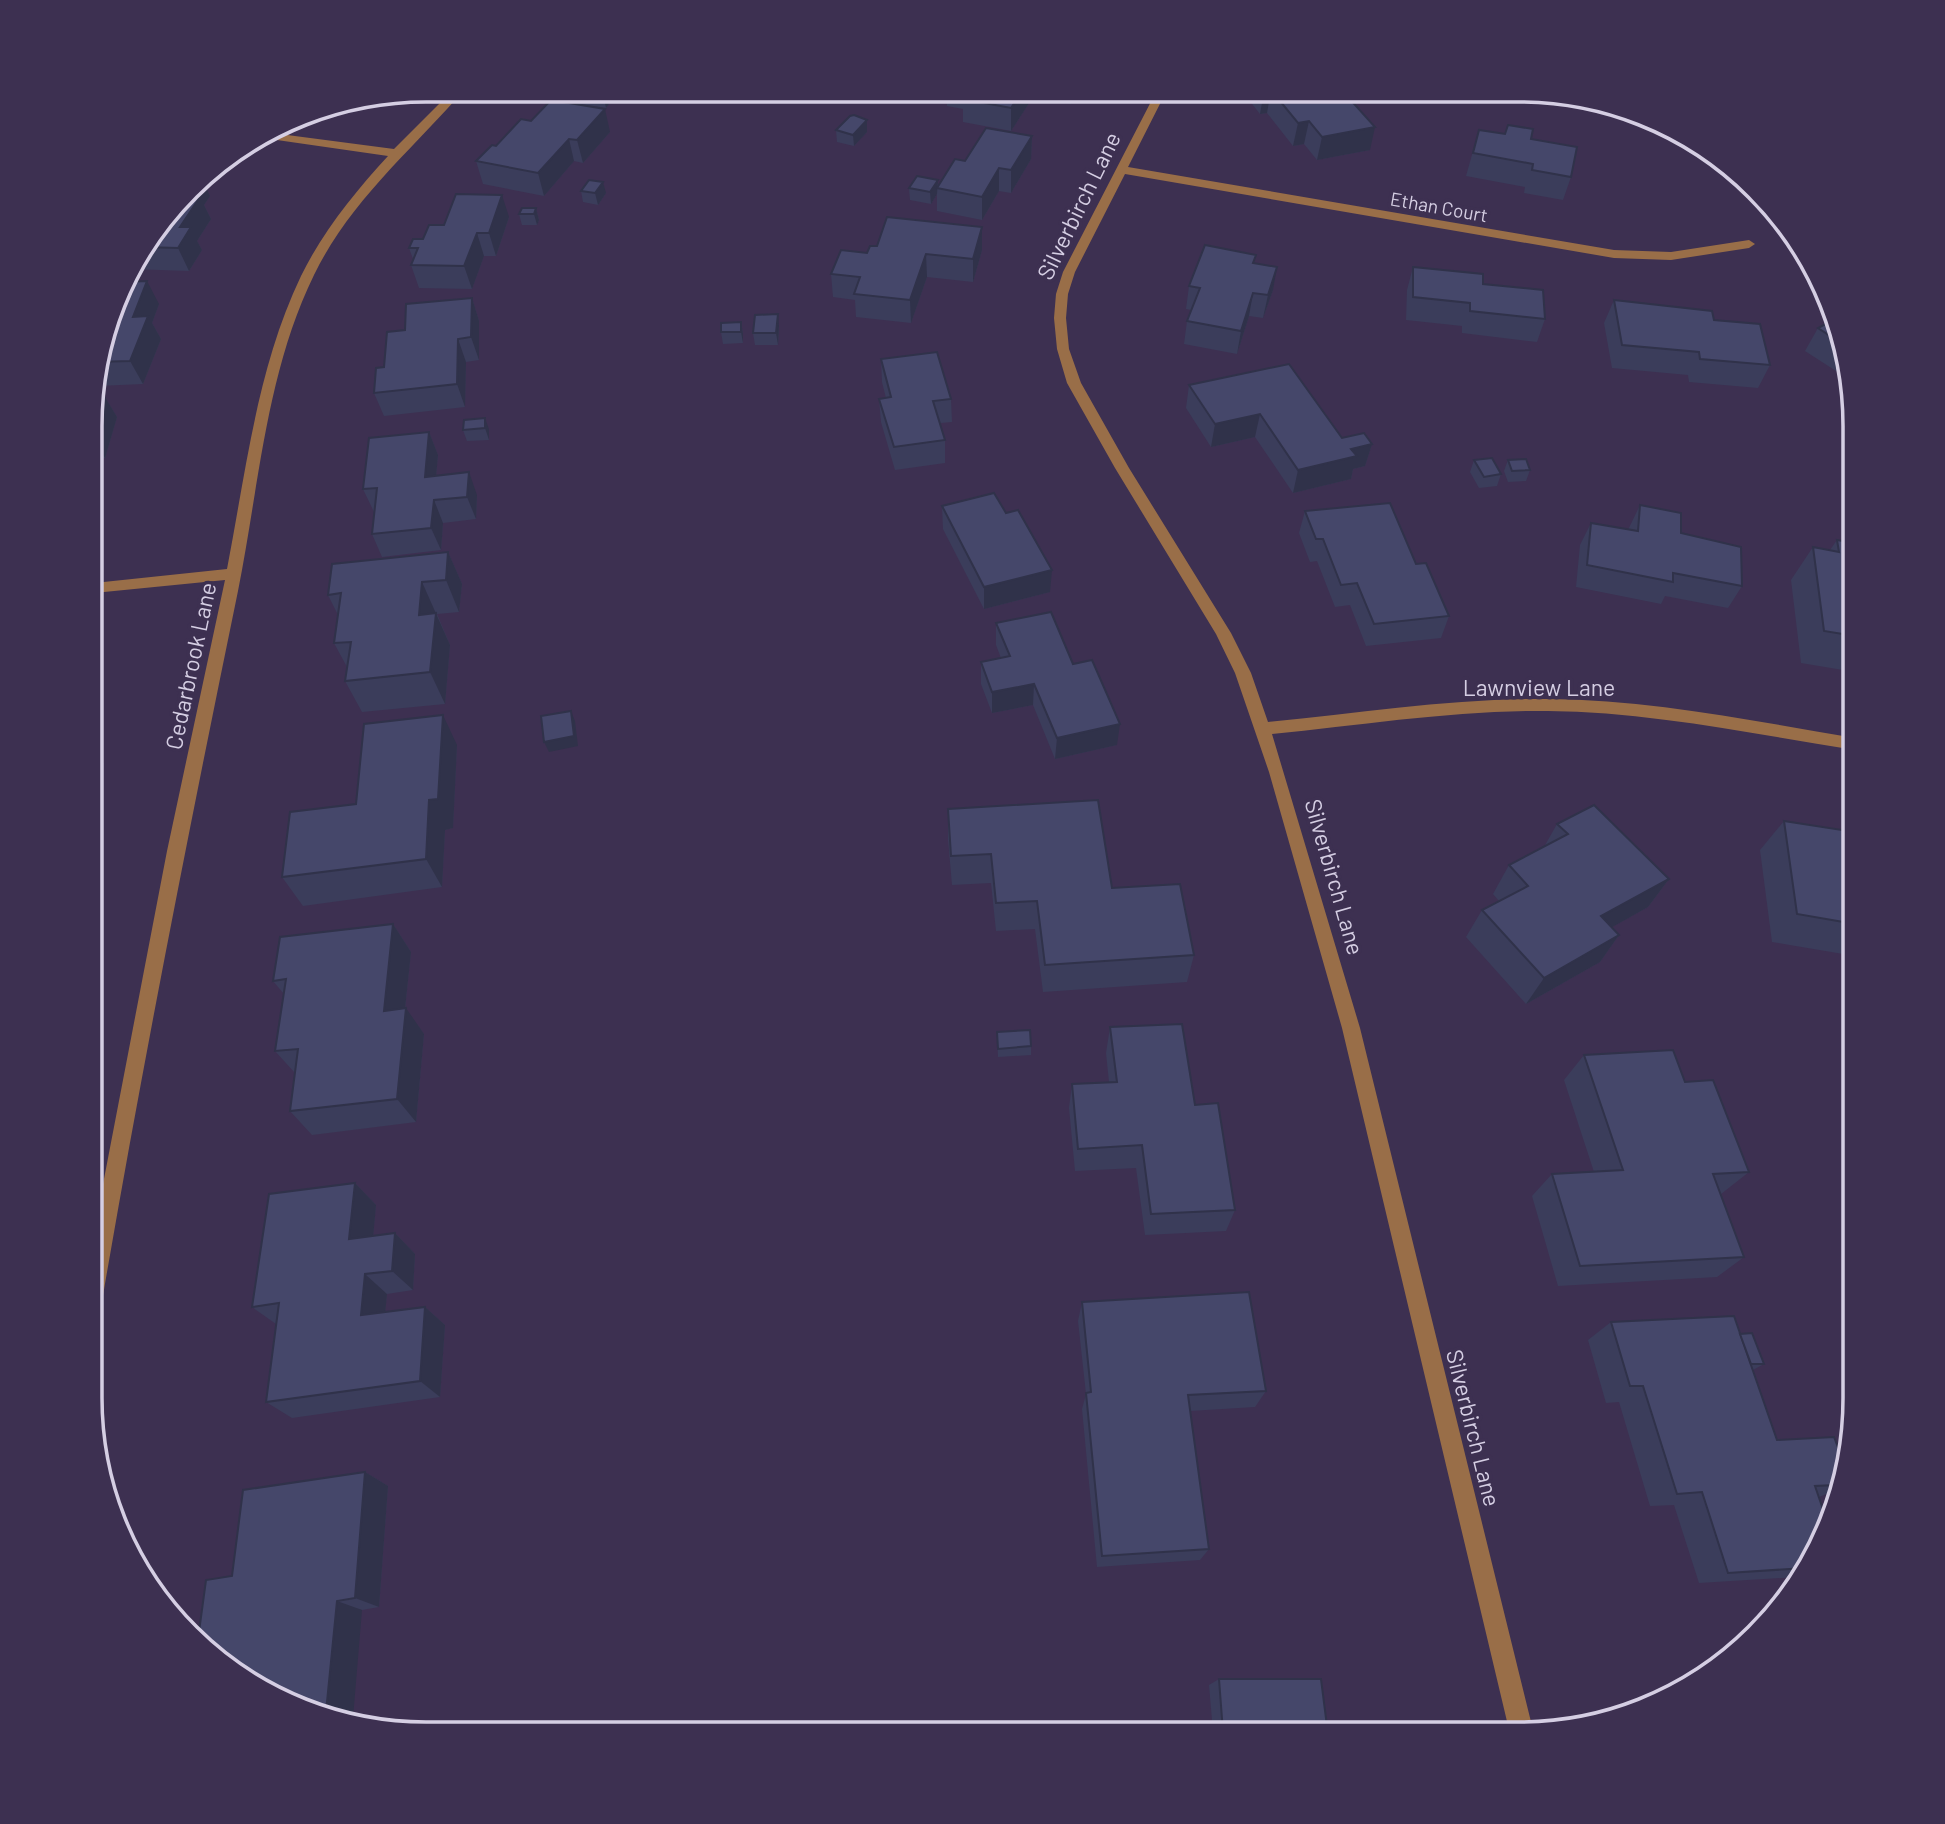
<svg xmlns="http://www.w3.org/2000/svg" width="1945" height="1824" font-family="Barlow,sans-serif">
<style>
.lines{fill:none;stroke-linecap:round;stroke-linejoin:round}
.minor{fill:#996e48;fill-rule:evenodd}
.wall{fill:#3b3d5b}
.shaded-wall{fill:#30324a}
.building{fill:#45476a;stroke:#30324a;stroke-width:2}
.labels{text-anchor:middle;stroke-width:7;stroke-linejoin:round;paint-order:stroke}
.far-street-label{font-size:19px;fill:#d5cee3;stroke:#3d3051}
.street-label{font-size:23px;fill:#d5cee3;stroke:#3d3051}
.rim{fill:none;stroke:#d5cee3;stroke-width:3.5}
</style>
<rect width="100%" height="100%" fill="#3d3051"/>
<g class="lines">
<g class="minor">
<path d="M 454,89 L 465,89 C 412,150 350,201 314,275 C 266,373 259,486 238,591 C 189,829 142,1067 101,1307 L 98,1314 L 91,1317 L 91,1250 L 94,1231 L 167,851 L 225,580 L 94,593 L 94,583 L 227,569 C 246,471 257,368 301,276 C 323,231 355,192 388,156 L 263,138 L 272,133 L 394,149 Z"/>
<path d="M 1157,90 L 1167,90 L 1128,167 L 1614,250 L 1671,252 L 1749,240 L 1755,244 L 1749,248 L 1671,260 L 1614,258 L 1125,174 L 1075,272 L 1068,294 L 1066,318 L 1069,349 L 1081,383 L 1129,468 L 1231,633 L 1251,673 L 1268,722 C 1361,713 1455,698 1549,699 C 1652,700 1754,721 1855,738 L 1855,750 C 1754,734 1651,712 1548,711 C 1456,710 1364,725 1272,734 L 1360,1028 L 1534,1734 L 1510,1734 L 1342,1028 L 1269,772 L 1235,673 L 1216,634 L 1115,468 L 1067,383 L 1057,349 L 1054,318 L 1056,294 L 1063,272 Z"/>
</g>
</g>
<g class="wall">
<polygon points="563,89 620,89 606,108 566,102"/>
<polygon points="946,90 1080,90 1071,104 1033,97 1011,131 963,122 963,109 947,106"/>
<polygon points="1251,90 1331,90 1338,98 1370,150 1317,160 1304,144 1293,146 1267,113 1260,114 1249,100"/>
<polygon points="1571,98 1590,103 1588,106 1570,102"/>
<polygon points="867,120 867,132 854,146 837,142 836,130"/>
<polygon points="531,121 610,132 583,163 574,161 544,196 483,184 476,161 496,146"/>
<polygon points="1479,130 1531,139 1571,177 1563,200 1524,193 1525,187 1466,176"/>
<polygon points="1677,131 1704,151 1673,141"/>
<polygon points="1032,136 1031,159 1011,193 999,191 982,220 937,211 937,194 931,204 910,200 909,188 938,180 938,185 965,161"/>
<polygon points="201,176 210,196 204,205 211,219 197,241 202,250 189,271 130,269 134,258"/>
<polygon points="581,191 606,193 598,205 583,202"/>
<polygon points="536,208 539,220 537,225 522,225 519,214"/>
<polygon points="509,217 496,256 484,256 472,289 419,288 411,265 413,259 409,248 444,225"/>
<polygon points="982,227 982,250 973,282 927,277 911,323 856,317 855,300 833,297 831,274 867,253 877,246"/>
<polygon points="1255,263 1273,290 1263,318 1249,316 1237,354 1184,344 1187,321 1191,310 1186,309 1189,286"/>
<polygon points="1413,267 1483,284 1545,319 1537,342 1462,333 1462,326 1406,320 1407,290"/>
<polygon points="472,298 479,321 479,360 466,362 465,407 384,416 374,393 384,367 405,330"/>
<polygon points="1614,300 1714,320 1770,365 1758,388 1689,382 1688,375 1612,368 1604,323"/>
<polygon points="159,304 152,323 161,339 143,384 98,386 117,417 105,458 95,459 96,360"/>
<polygon points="1835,319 1850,380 1805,351 1818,328"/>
<polygon points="741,322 743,334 743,343 723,344 721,332"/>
<polygon points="779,326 778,345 755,345 753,333"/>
<polygon points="881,359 951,399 952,422 940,423 945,440 945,463 895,470 881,422 879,399 886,398 882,382"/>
<polygon points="1189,385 1342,438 1372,444 1365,466 1353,469 1351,479 1293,493 1255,437 1211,447 1186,408"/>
<polygon points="464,420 489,429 489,440 467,441 463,430"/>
<polygon points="429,432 438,455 436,476 477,495 476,519 443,523 441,550 382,557 372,534 374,512 363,489"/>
<polygon points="1474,460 1501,474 1497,486 1479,488 1470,472"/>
<polygon points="1508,460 1530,470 1526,481 1508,482 1504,471"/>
<polygon points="1640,505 1681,533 1742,586 1728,608 1665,596 1661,604 1576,587 1580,545 1591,523 1628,530"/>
<polygon points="942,506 1050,592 984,609 943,529"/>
<polygon points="1305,511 1416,564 1449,616 1441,638 1366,646 1350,605 1335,607 1317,561 1310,562 1299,533"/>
<polygon points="1837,540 1855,543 1855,672 1801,663 1791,580 1813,547 1830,550"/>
<polygon points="448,552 462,584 459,612 437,614 450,645 445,704 362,712 345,681 347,667 334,643 338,615 328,595"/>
<polygon points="996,623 1073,664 1117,745 1055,759 1033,705 992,713 981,684 981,662 1001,658 996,645"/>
<polygon points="457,745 453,828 445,830 442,887 303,906 282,877 356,804"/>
<polygon points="948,809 1112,888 1194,955 1187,982 1043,992 1035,929 996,931 991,883 952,885 948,839"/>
<polygon points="1784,821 1855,832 1855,956 1772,942 1760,850"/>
<polygon points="1557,824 1669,879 1648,907 1612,927 1619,935 1600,962 1526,1004 1466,937 1482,910 1499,901 1493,894 1509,865 1544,847"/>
<polygon points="393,924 411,952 405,1009 424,1034 416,1122 312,1135 290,1111 295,1073 275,1051 284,994 273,981"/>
<polygon points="1110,1027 1195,1105 1235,1210 1226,1231 1145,1235 1136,1168 1075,1171 1069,1108 1072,1084 1109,1082 1106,1053"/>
<polygon points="997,1032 1031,1046 1031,1055 998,1057"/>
<polygon points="1584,1055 1685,1082 1749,1172 1721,1194 1744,1257 1717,1277 1558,1286 1532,1196 1552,1174 1594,1172 1564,1080"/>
<polygon points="355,1183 376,1205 373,1236 395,1233 415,1254 413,1290 387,1294 385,1312 425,1307 445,1325 440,1397 292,1418 266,1402 276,1324 252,1307"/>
<polygon points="1082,1302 1266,1391 1255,1407 1190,1411 1209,1549 1200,1560 1097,1567 1082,1409 1086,1394 1078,1321"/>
<polygon points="1611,1322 1740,1334 1764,1364 1753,1370 1777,1440 1842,1458 1834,1491 1819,1497 1821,1547 1798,1577 1699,1583 1674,1505 1650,1506 1619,1402 1606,1403 1588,1340"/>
<polygon points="365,1472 388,1486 379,1607 362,1610 232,1576"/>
<polygon points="1219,1679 1328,1734 1143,1734 1147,1732 1213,1732 1209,1685"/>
</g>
<g class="shaded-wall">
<polygon points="602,89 620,89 606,108"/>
<polygon points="1023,90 1033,90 1033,97 1011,131 1011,108"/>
<polygon points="1072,90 1080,90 1071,104"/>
<polygon points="1271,90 1267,113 1260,114 1264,92"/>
<polygon points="605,109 610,132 583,163 577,140"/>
<polygon points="867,120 867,132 854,146 853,135"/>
<polygon points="1309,121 1304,144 1293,146 1298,123"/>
<polygon points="1375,127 1370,150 1317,160 1322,137"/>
<polygon points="1032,136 1031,159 1011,193 1011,170"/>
<polygon points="569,139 574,161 544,196 538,173"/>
<polygon points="999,168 999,191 982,220 982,197"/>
<polygon points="201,176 210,196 204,205 211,219 197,241 202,250 189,271 178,248 185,196"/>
<polygon points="938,180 937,194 931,204 930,192"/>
<polygon points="603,182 606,193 598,205 595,193"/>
<polygon points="502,195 509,217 496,256 489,233"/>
<polygon points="536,208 539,220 537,225 534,214"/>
<polygon points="982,227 982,250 973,282 973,259"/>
<polygon points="477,233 484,256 472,289 464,266"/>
<polygon points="926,254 927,277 911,323 910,300"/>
<polygon points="1277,267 1273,290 1263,318 1268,295"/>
<polygon points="147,281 159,304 152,323 161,339 143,384 130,361 133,317"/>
<polygon points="1253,293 1249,316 1237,354 1241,331"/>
<polygon points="472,298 479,321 479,360 471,337"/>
<polygon points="778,314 779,326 778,345 776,333"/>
<polygon points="741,322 743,334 743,343 741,332"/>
<polygon points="458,339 466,362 465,407 457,384"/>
<polygon points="97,384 117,417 105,458 95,442 95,389"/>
<polygon points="1260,414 1255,437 1211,447 1215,424"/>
<polygon points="485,418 489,429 489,440 485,428"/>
<polygon points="429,432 438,455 434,499 425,477"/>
<polygon points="1372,444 1365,466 1353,469 1351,479 1293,493 1298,470 1351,449"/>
<polygon points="469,472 477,495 476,519 467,497"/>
<polygon points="434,500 443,523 441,550 431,528"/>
<polygon points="448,552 462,584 459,612 446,580"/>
<polygon points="1052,570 1050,592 984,609 984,587"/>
<polygon points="422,582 450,645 445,704 430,672 419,615"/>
<polygon points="1034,684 1033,705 992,713 992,692"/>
<polygon points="571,711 575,721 578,746 549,752 544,742"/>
<polygon points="443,715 457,745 453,828 445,830 442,887 426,859 429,800"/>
<polygon points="1120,724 1117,745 1055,759 1057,738"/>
<polygon points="1669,879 1648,907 1582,944 1601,916"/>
<polygon points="393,924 411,952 402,1037 384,1011"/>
<polygon points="1619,935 1600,962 1526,1004 1544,978"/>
<polygon points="406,1008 424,1034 416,1122 397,1099"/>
<polygon points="355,1183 376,1205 371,1260 349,1239"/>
<polygon points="395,1233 415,1254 413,1290 392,1271"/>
<polygon points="365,1274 387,1294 383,1334 361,1315"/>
<polygon points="425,1307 445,1325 440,1397 420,1381"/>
<polygon points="365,1472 388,1486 379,1607 355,1598"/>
<polygon points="337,1601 362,1610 353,1718 326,1712"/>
</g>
<g class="building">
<polygon points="970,90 1023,90 1011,108 963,99"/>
<polygon points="1262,90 1331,90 1338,98 1348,97 1375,127 1322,137 1309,121 1298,123 1271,90 1264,92"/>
<polygon points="551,100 605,109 577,140 569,139 538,173 476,161 492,145 496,146 521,119 531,121"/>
<polygon points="854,115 867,120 853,135 836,130 850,116"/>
<polygon points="1508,125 1533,129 1531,139 1577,147 1571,177 1532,170 1533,164 1473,153 1479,130 1505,134"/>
<polygon points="986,128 1032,136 1011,170 999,168 982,197 937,188 955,159 965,161"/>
<polygon points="917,176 938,180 930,192 909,188"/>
<polygon points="589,180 603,182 595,193 581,191"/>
<polygon points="456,194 502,195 489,233 477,233 464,266 411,265 418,248 409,248 413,239 423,239 429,225 444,225"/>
<polygon points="185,196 200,197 180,227 191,227 178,248 143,247"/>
<polygon points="522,208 536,208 534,214 519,214"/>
<polygon points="887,217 982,227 973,259 926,254 910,300 854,294 860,277 831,274 841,250 867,253 870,246 877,246"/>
<polygon points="1205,245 1256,255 1253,263 1277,267 1268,295 1253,293 1241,331 1187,321 1200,288 1189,286"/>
<polygon points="1413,267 1483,274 1483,284 1543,290 1545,319 1470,311 1470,303 1413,297"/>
<polygon points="147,281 133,317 148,316 130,361 96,362 125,282"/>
<polygon points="472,298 471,337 458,339 457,384 374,393 376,368 384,367 387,332 405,330 406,304"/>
<polygon points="1614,300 1712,311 1714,320 1760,324 1770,365 1700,359 1699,352 1622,345"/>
<polygon points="778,314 776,333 753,333 755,315"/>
<polygon points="1835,319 1841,343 1818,328"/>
<polygon points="741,322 741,332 721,332 721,323"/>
<polygon points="937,352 951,399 933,401 945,440 894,447 879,399 891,397 881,359"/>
<polygon points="1289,364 1342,438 1364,433 1372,444 1351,449 1357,456 1298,470 1260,414 1215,424 1189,385"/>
<polygon points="485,418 485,428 463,430 464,420"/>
<polygon points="429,432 425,477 469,472 467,497 434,500 431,528 372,534 377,488 363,489 369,438"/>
<polygon points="1492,458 1501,474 1484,477 1474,460"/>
<polygon points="1526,459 1530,470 1512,471 1508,460"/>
<polygon points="994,493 1006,513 1018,510 1052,570 984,587 942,506"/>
<polygon points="1390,503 1416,564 1426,563 1449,616 1374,624 1357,583 1341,585 1323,539 1316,539 1305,511"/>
<polygon points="1640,505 1681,513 1681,533 1741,547 1742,586 1673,573 1673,582 1587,565 1591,523 1638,531"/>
<polygon points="1837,540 1855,543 1855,636 1824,631 1813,547 1839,552"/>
<polygon points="448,552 446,580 422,582 419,615 436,613 430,672 345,681 351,642 334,643 341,593 328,595 332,564"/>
<polygon points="1051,612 1073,664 1092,660 1120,724 1057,738 1034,684 992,692 981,662 1010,656 996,623"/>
<polygon points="571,711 574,736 544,742 541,716"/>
<polygon points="443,715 438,799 429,800 426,859 282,877 290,812 356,804 364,724"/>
<polygon points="1098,800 1112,888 1180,884 1194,955 1045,965 1037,901 996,903 991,854 951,856 948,809"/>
<polygon points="1594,805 1669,879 1601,916 1619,935 1544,978 1482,910 1528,886 1509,865 1568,834 1557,824"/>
<polygon points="1784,821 1855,832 1855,924 1797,914"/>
<polygon points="393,924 384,1011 406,1008 397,1099 290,1111 298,1049 275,1051 286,979 273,981 280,937"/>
<polygon points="1182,1024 1195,1105 1218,1103 1235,1210 1151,1214 1142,1145 1078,1149 1072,1084 1117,1082 1110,1027"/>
<polygon points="1030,1030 1031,1046 998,1049 997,1032"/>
<polygon points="1673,1050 1685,1082 1713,1080 1749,1172 1713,1174 1744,1257 1580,1266 1552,1174 1623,1170 1584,1055"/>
<polygon points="355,1183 349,1239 395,1233 392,1271 365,1274 361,1315 425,1307 420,1381 266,1402 279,1303 252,1307 269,1194"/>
<polygon points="1249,1292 1266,1391 1188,1395 1209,1549 1102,1556 1086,1393 1091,1392 1082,1302"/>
<polygon points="1734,1316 1777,1440 1834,1437 1842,1458 1836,1485 1815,1486 1827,1521 1821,1547 1805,1568 1728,1573 1702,1492 1677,1494 1643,1386 1630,1386 1611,1322"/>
<polygon points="1752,1333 1764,1364 1751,1364 1740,1334"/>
<polygon points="365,1472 355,1598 337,1601 326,1712 277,1700 198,1639 206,1580 232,1576 243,1490"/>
<polygon points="1219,1679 1321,1679 1328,1734 1147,1734 1147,1732 1223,1732"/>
</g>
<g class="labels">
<g class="far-street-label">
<text transform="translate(1439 207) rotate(10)" y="7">Ethan Court</text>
</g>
<g class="street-label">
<text transform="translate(1079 206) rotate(-64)" y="8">Silverbirch Lane</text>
<text transform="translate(191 666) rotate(-78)" y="8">Cedarbrook Lane</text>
<text x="1539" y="696">Lawnview Lane</text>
<text transform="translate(1334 877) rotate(74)" y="8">Silverbirch Lane</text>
<text transform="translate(1473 1428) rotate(76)" y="8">Silverbirch Lane</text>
</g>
</g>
<path d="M0 0H1945V1824H0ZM426 102H1519A324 324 0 0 1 1843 426V1398A324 324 0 0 1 1519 1722H426A324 324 0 0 1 102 1398V426A324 324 0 0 1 426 102Z" fill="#3d3051" fill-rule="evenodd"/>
<path class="rim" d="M426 102H1519A324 324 0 0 1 1843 426V1398A324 324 0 0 1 1519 1722H426A324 324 0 0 1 102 1398V426A324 324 0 0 1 426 102Z"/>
</svg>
